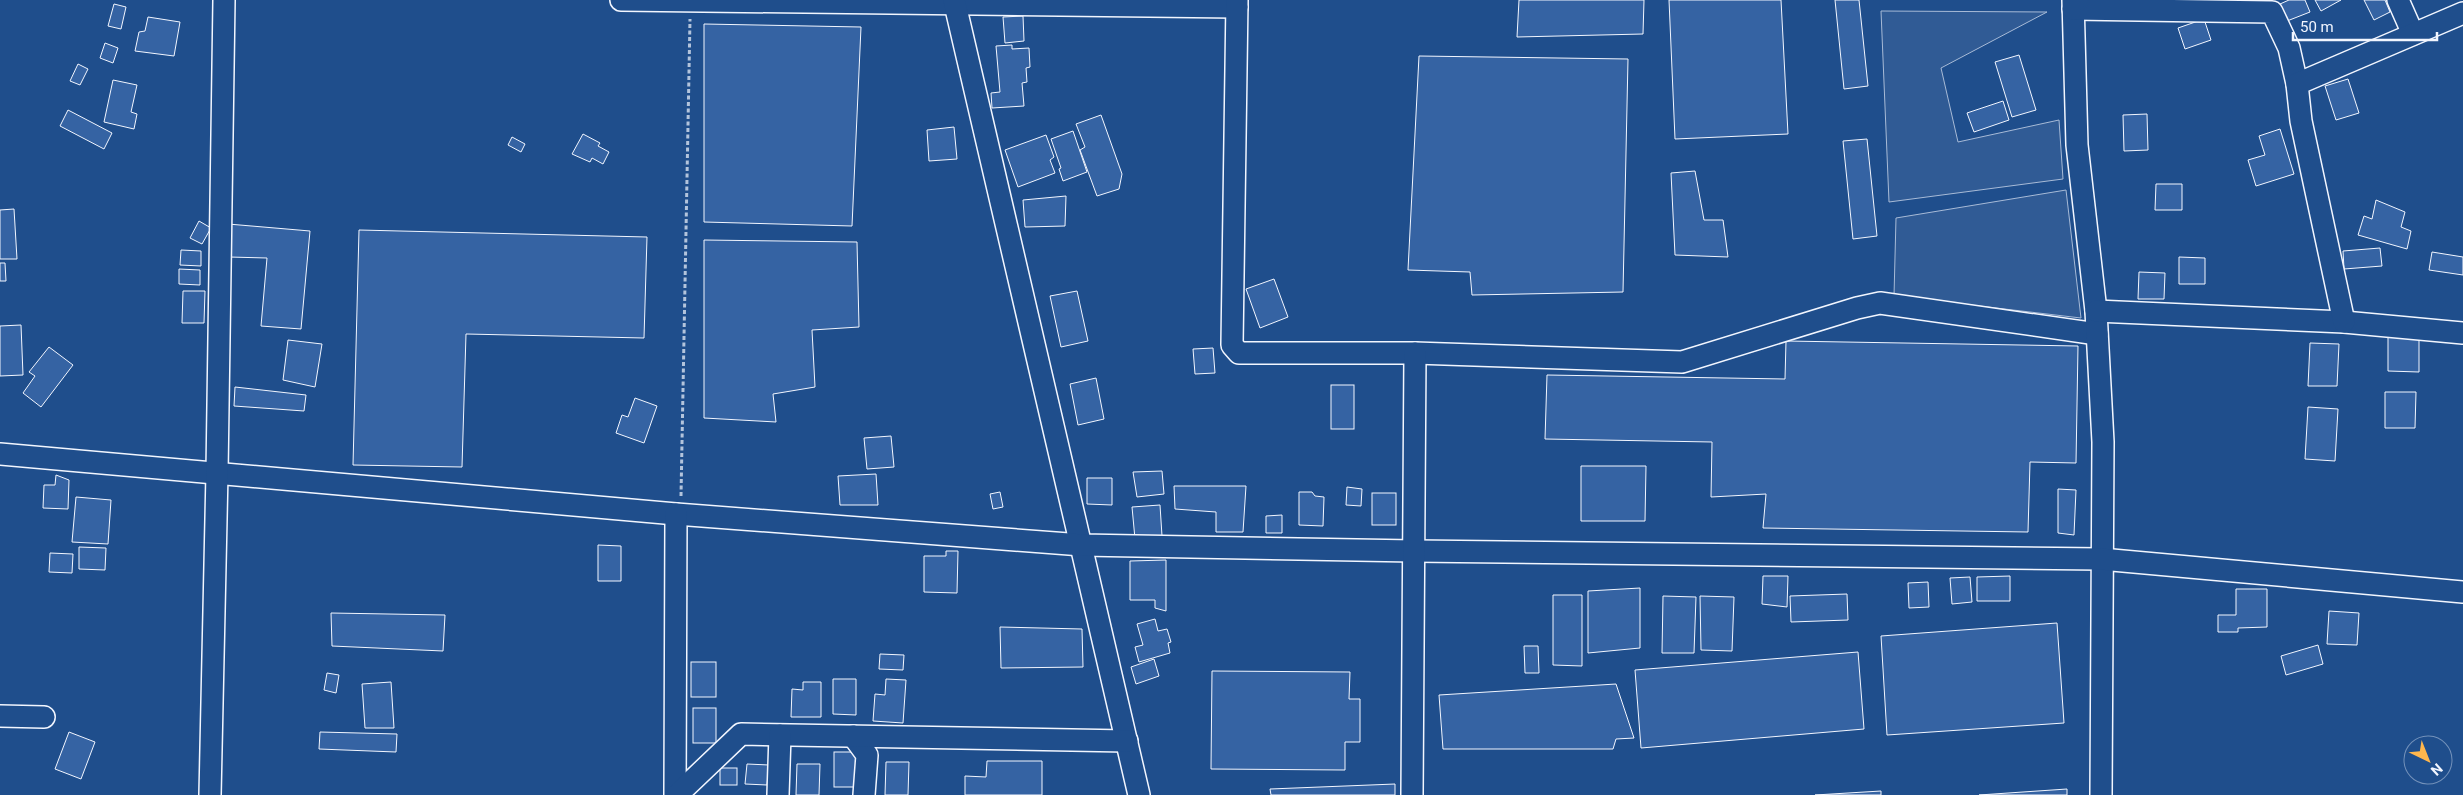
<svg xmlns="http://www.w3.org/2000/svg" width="2463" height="795" font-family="Roboto,sans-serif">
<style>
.built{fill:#305b95;stroke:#a8bbd7}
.building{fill:#3563a3;stroke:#f2f6ff}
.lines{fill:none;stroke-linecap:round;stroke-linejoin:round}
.minor-casing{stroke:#f2f6ff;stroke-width:24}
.path{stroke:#b3c4dc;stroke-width:3;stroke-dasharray:4 2.5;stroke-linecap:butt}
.minor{stroke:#1f4e8c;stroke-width:21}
</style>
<rect width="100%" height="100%" fill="#1f4e8c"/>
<g class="built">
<polygon points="1881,11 2047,12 1941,68 1958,142 2059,120 2063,179 1889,202"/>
<polygon points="2066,190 2081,318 1894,296 1896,218"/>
</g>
<g class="building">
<polygon points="1519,0 1644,0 1643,34 1517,37"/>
<polygon points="1669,0 1781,0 1788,134 1675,139"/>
<polygon points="1835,0 1859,0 1868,86 1844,89"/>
<polygon points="2289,0 2305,0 2310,12 2287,21 2280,4"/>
<polygon points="2315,0 2341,0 2321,11"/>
<polygon points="2364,0 2385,0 2390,12 2374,20"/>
<polygon points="114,4 126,7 121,29 108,26"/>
<polygon points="1023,16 1024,41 1005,43 1003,17"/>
<polygon points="148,17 180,22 174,56 135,51 139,32 145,31"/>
<polygon points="2204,19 2211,40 2185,49 2178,28"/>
<polygon points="704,24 861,27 852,226 704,222"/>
<polygon points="105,43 118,48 113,63 100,58"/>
<polygon points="1012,45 1012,49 1029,48 1030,67 1026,68 1027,82 1022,83 1024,106 992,108 991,93 1000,92 996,46"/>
<polygon points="2019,55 2036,110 2012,117 1995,62"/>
<polygon points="1419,56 1628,59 1623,292 1472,295 1470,272 1408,270"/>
<polygon points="78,64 88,69 80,85 70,81"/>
<polygon points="2348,79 2359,113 2336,120 2325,86"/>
<polygon points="113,80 137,85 131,112 137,114 134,129 104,122"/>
<polygon points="2003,101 2009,120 1974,132 1967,113"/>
<polygon points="68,110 112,133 104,149 60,126"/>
<polygon points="2147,114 2148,150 2124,151 2123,115"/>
<polygon points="1101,115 1122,174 1119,189 1097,196 1080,150 1085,147 1076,124"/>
<polygon points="954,127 957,159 929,161 927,130"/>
<polygon points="2280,129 2294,174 2256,186 2248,160 2265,155 2259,136"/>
<polygon points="1073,131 1087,172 1063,181 1059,169 1061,168 1051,139"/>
<polygon points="583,134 600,143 598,146 609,152 603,164 592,158 590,162 572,154"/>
<polygon points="1046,135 1054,157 1050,160 1055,173 1018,187 1005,150"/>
<polygon points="512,137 525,144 521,152 508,145"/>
<polygon points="1867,139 1877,236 1853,239 1843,141"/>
<polygon points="1695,171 1704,220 1723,220 1728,257 1675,255 1671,173"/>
<polygon points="2156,184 2182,184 2182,210 2155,210"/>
<polygon points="1066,196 1065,226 1025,227 1023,200"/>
<polygon points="2376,200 2405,212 2401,227 2411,231 2407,249 2358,235 2364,216 2372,219"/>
<polygon points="14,209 17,259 0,259 0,210"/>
<polygon points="199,221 211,228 202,244 190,238"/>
<polygon points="228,224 310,231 301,329 261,326 267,258 229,257"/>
<polygon points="359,230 647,237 644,338 466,334 462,467 353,465"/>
<polygon points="704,240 857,242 859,327 812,330 815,387 773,394 776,422 704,418"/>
<polygon points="2380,248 2382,266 2344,269 2343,251"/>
<polygon points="181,250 201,251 201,266 180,265"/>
<polygon points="2432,252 2463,257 2463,275 2429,270"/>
<polygon points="2179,257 2205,258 2205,284 2179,284"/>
<polygon points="0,263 5,263 6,281 0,281"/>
<polygon points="179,269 200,270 200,285 179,284"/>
<polygon points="2139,272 2165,273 2164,299 2138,299"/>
<polygon points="1274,279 1288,317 1260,328 1246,289"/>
<polygon points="183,291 205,291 204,323 182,323"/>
<polygon points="1077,291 1088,341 1061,347 1050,296"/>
<polygon points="21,325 23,375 0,376 0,326"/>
<polygon points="2388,335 2419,336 2419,372 2388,371"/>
<polygon points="288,340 322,344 315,387 283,380"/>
<polygon points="1786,341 2078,346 2076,463 2030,462 2028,532 1763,528 1766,494 1711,497 1712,442 1545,439 1547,375 1785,379"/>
<polygon points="2310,343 2339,344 2337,386 2308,386"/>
<polygon points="49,347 73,365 41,407 23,393 35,376 29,372"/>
<polygon points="1213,348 1215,373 1195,374 1193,349"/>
<polygon points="1096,378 1104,419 1078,425 1070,384"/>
<rect x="1331" y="385" width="23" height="44"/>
<polygon points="235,387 306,395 304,411 234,406"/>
<polygon points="2385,392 2416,392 2415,428 2385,428"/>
<polygon points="635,398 657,406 644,443 616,433 622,415 628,417"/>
<polygon points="2308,407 2338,409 2335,461 2305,459"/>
<polygon points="891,436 894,467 867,469 864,438"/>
<polygon points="1581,466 1646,466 1645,521 1581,521"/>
<polygon points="1162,471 1164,494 1137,497 1133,472"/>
<polygon points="876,474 878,505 840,505 838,476"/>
<polygon points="56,475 69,480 68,509 43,508 44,485 55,485"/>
<polygon points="1087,478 1112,478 1112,505 1087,504"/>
<polygon points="1174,486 1246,486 1243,532 1216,532 1216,512 1175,509"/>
<polygon points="1347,487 1362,489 1361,506 1346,505"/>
<polygon points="2058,489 2076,490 2074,535 2058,533"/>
<polygon points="1000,492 1003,507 993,509 990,494"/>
<polygon points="1299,492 1312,492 1315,496 1324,497 1323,526 1299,525"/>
<rect x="1372" y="493" width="24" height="32"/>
<polygon points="76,497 111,500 108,544 72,542"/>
<polygon points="1160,505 1162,536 1135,539 1132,507"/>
<polygon points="1282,515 1282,533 1266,533 1266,516"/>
<polygon points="598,545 621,546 621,581 598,581"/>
<polygon points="79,547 106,548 105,570 79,569"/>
<polygon points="946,551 958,551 957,593 924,592 924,556 946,556"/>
<polygon points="50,553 73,554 72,573 49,572"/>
<polygon points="1166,560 1166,611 1155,608 1155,600 1130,600 1130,561"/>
<polygon points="1763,576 1788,576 1787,607 1762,604"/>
<polygon points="2010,576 2010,601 1977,601 1977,577"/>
<polygon points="1970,577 1972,602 1952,604 1950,578"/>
<polygon points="1928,582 1929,607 1909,608 1908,583"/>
<polygon points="1640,588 1640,648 1588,653 1588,591"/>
<polygon points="2236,589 2267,589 2267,627 2238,628 2238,632 2218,632 2218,615 2236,615"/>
<polygon points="1847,594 1848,620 1791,622 1790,596"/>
<polygon points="1553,595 1582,595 1582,666 1553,665"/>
<polygon points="1663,596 1696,597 1694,653 1662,653"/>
<polygon points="1700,596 1734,597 1732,651 1701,650"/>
<polygon points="2329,611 2359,613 2357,645 2327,644"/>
<polygon points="331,613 445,615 443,651 332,646"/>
<polygon points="1155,619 1158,631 1167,629 1171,642 1168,643 1170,653 1139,662 1135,647 1143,645 1137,624"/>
<polygon points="2057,623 2064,723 1887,735 1881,636"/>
<polygon points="1000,627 1082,629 1083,667 1001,668"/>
<polygon points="2318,645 2323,664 2286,675 2281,656"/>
<polygon points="1524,646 1538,646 1539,673 1525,673"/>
<polygon points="1858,652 1864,729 1641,748 1635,670"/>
<polygon points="880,654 904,655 903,670 879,669"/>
<polygon points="1154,659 1159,676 1136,684 1131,667"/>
<rect x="691" y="662" width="25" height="35"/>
<polygon points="1212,671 1350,672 1349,699 1360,699 1360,742 1345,742 1345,770 1211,769"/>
<polygon points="327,673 339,675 336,693 324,690"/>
<polygon points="833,679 856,679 856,715 833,714"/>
<polygon points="886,679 906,680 903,723 873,721 875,694 885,695"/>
<polygon points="391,682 394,728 365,728 362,684"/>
<polygon points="803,682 821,682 821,717 791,717 792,689 803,690"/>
<polygon points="1616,684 1634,738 1616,739 1613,749 1443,749 1439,695"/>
<rect x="693" y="708" width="23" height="35"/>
<polygon points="69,732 95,742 81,779 55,769"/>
<polygon points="320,732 397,734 396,752 319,749"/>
<rect x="834" y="752" width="23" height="35"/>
<polygon points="987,761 1042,761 1042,795 965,795 965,776 986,777"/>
<polygon points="886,762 909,762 908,795 885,795"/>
<polygon points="747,764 769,765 767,785 745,784"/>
<polygon points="797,764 820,764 819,795 796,795"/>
<rect x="720" y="768" width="17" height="17"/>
<polygon points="1395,784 1395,795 1271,795 1270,789"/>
<polygon points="2067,789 2067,795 1979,795"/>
<polygon points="1881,791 1881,795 1815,795"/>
</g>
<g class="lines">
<g class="minor-casing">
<g id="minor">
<polyline points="621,0 1237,7"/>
<polyline points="954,0 1139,795"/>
<polyline points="1237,0 1232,345 1239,353 1415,353 1682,362 1857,308 1880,303 2097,334"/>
<polyline points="2073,0 2077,145 2096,311 2103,442 2101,795"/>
<polyline points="2398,0 2413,34"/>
<polyline points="2073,9 2272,12 2289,48 2297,84"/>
<polyline points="2096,311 2344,322 2463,333"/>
<polyline points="2344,322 2301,121 2297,84 2463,13"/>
<polyline points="0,454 676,514 1082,545 1414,551 2101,559 2463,592"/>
<polyline points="0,716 44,717"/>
<polyline points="853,736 867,755 864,795"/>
<polyline points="210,795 217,473 224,0"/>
<polyline points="675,795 676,514"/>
<polyline points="677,795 741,734 1127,741"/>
<polyline points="778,795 780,735"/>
<polyline points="1412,795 1415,353"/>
</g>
</g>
<polyline class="path" points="681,496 690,19"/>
<use href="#minor" class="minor"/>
</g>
<g transform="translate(2428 760) rotate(137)"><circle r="24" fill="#1f4e8c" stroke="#7391ba"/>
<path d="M0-4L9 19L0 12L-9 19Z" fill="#ffb74d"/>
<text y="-8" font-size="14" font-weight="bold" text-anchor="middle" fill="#f2f6ff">N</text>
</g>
<path d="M2293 32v8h144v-8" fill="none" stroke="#f2f6ff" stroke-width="2.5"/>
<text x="2300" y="32" font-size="15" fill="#f2f6ff" stroke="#1f4e8c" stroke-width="4" paint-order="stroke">50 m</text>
</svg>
